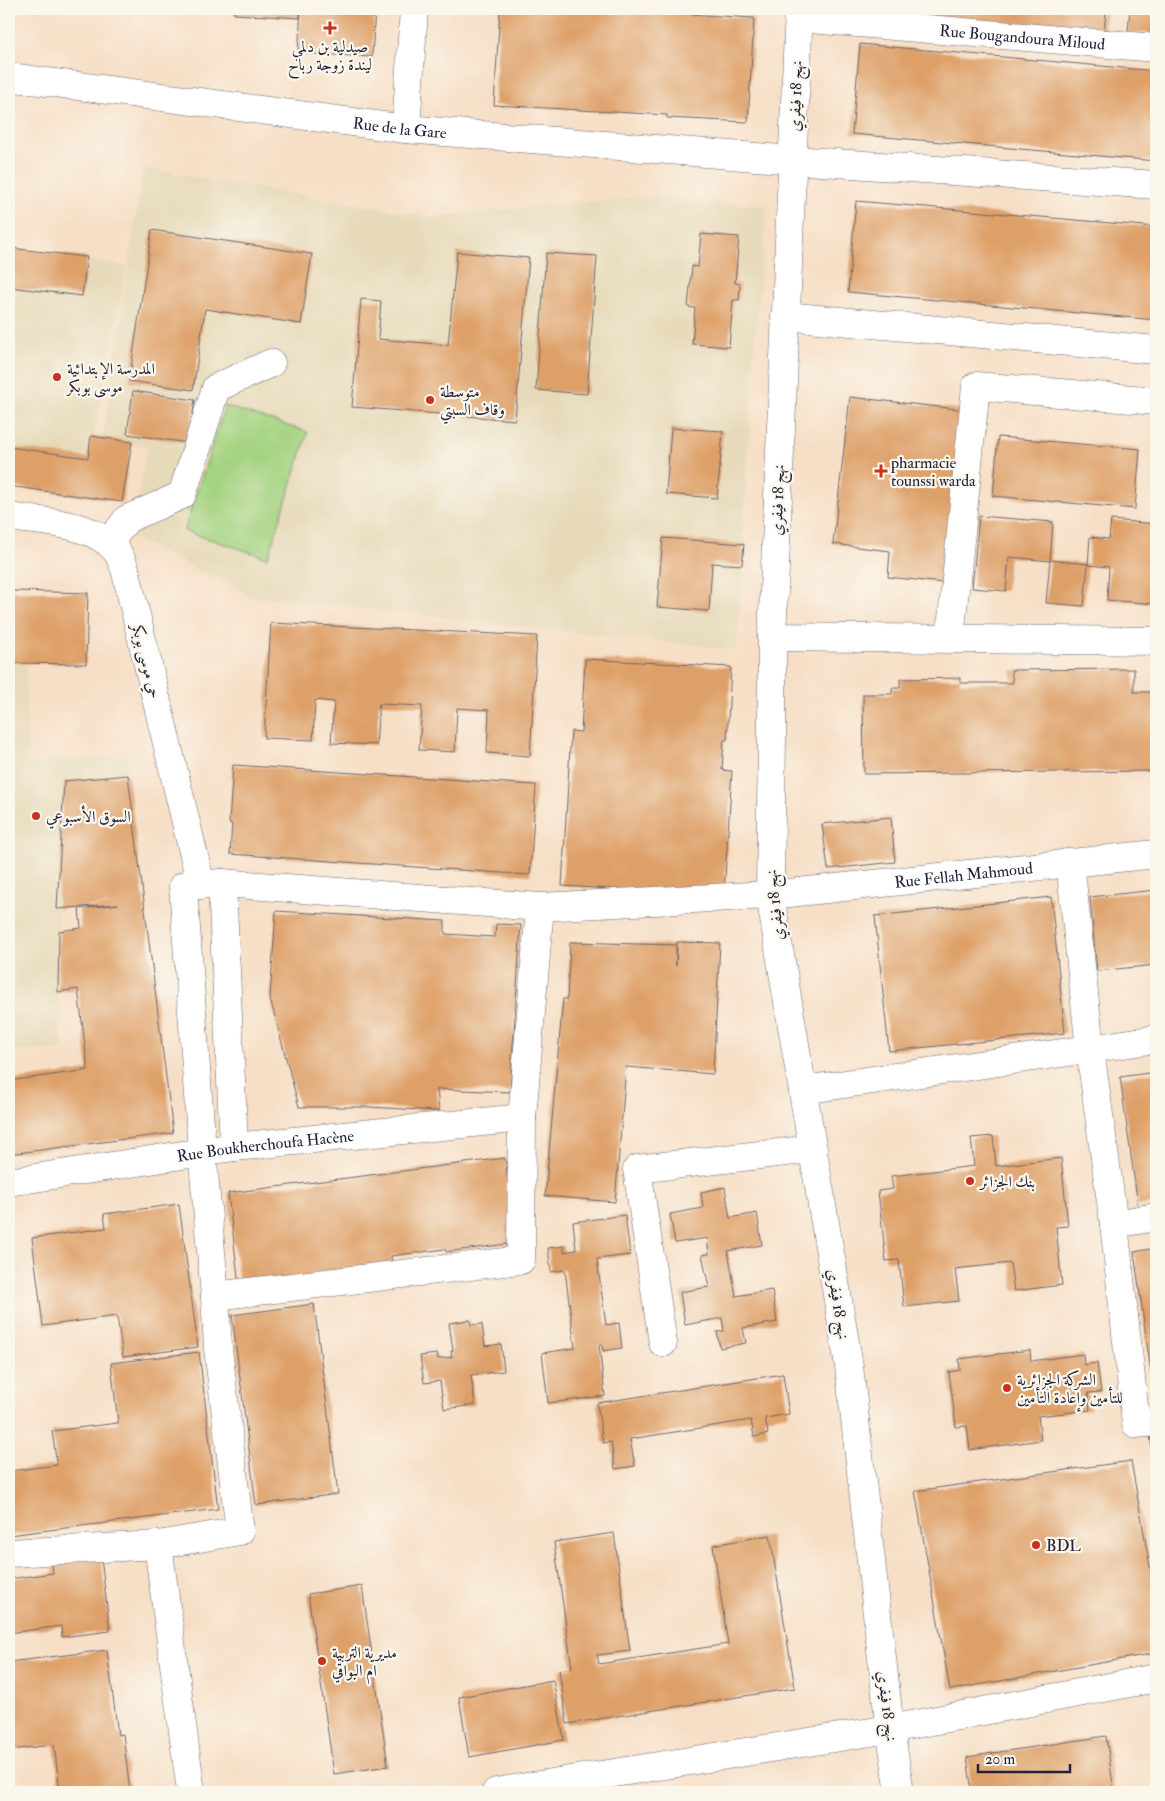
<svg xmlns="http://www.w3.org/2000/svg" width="1165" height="1801" font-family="'IM FELL Double Pica',Amiri,serif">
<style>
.built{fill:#e7daba}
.green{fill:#a5d381;stroke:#647a5e}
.building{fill:#dea069}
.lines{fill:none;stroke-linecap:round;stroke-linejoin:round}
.minor-casing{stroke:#6c646c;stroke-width:29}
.major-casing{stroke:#6c646c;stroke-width:29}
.minor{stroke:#fff;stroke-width:28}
.major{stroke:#fff;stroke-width:28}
.poi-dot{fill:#c8321e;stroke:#fbf7ec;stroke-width:2}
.labels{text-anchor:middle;stroke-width:4.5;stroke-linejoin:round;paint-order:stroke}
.street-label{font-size:16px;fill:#22223b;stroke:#fbf7ec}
.poi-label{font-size:16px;fill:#22223b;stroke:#fbf7ec;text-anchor:start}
</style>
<rect width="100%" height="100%" fill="#fbf7ec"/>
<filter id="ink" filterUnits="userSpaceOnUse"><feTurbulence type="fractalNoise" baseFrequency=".02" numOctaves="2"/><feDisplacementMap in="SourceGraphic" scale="10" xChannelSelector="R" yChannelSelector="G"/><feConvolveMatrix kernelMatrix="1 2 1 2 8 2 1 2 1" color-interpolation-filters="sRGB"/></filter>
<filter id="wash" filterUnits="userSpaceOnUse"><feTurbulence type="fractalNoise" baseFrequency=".0096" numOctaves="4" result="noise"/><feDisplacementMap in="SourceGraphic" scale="20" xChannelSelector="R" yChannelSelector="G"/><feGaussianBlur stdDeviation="1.12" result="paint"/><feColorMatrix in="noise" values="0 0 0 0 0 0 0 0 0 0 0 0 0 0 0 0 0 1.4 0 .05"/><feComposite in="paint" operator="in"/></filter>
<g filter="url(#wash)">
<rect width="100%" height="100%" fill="#f6dfc6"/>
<g class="built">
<polygon points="143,168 432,217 636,197 767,206 753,362 737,650 251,596 131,536 147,447 103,438"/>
<polygon points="9,249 127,266 82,497 9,487"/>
<polygon points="9,587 12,587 11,663 26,664 27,763 127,756 128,775 64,781 57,909 59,932 58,992 63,1051 9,1051"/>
</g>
<polygon class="green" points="225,406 308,432 268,558 184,531"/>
<g id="blocks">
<g class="building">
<polygon points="235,9 300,9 300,18 234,14"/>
<polygon points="301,9 375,9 372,57 298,53"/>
<polygon points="500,9 605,9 754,18 748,122 667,118 667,115 494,105"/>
<polygon points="928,9 1106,9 1104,35 927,20"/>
<polygon points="1130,9 1156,9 1156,34 1128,32"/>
<polygon points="860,44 1156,71 1156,161 852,134"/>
<polygon points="856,201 1156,227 1156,320 848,292"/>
<polygon points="152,230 312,254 301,324 205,309 193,390 129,381"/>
<polygon points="701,234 739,237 735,283 740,284 739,300 733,300 729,347 692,344 695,308 688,307 692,266 698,267"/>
<polygon points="9,248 87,257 82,296 9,287"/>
<polygon points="457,252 529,258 515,420 352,407 361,299 381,301 378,339 448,345"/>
<polygon points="546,253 597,256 587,394 536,390"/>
<polygon points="133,391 195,400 188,443 127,434"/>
<polygon points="850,397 966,410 943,583 888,577 890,551 833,544"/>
<polygon points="671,428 723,431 717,498 666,494"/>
<polygon points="91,436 132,442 122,502 9,486 9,447 88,458"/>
<polygon points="998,437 1140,449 1135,509 993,496"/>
<polygon points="979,516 1053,522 1050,561 1009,557 1006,591 972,588"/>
<polygon points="1111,520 1156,524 1156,604 1107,600 1109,567 1088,565 1090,537 1109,539"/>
<polygon points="663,538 744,544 742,565 712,563 709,611 657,607"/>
<polygon points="1050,560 1088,564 1084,606 1046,603"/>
<polygon points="13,591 88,593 86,664 12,663"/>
<polygon points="271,623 537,636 530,756 487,753 489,710 457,708 455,752 419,750 422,706 379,704 376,745 331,743 334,702 324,701 315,700 313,740 264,738"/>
<polygon points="585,659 731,667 727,740 724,740 722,770 732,771 724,893 678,893 562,886 571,731 581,732"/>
<polygon points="1134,669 1134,692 1156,692 1156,771 864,774 863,694 892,694 892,688 900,688 900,679 960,678 960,683 1013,683 1011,670"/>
<polygon points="233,765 536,785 530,875 230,854 232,824 229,823"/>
<polygon points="128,775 173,1133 9,1154 9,1081 88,1070 78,989 58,992 59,931 81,928 79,909 118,904 57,909 64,781"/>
<polygon points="891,817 895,862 828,869 822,824"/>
<polygon points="1156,890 1156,965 1097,971 1090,897"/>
<polygon points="1051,897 1065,1033 889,1051 875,916"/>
<polygon points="276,911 445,921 445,934 495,937 496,924 521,925 510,1092 437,1089 439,1111 369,1107 299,1107 270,998"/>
<polygon points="570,942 676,945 676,966 677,942 720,943 713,1074 626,1067 615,1202 545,1196 563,999 567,999"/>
<polygon points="1156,1072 1156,1203 1138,1206 1120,1077"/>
<polygon points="993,1136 996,1166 1061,1158 1068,1226 1056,1227 1062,1285 1014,1291 1010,1263 955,1269 959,1301 904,1307 899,1260 886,1261 878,1191 893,1189 891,1176 974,1166 971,1138"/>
<polygon points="505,1158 515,1243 446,1252 445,1249 391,1256 392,1266 239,1285 228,1193"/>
<polygon points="725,1187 730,1218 757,1213 762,1245 728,1251 736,1296 772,1290 777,1322 743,1328 746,1343 720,1348 717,1332 724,1331 722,1318 685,1325 680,1292 709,1287 702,1255 709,1254 707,1238 675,1243 670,1214 703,1208 701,1192"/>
<polygon points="179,1204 198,1347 123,1357 117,1316 43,1326 32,1238 106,1228 104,1214"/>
<polygon points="625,1215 630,1255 597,1259 606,1325 619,1323 622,1348 603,1351 602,1345 599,1345 605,1396 548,1403 542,1353 575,1348 565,1270 551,1272 548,1248 564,1246 564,1252 576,1250 573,1222"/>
<polygon points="1156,1248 1156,1400 1155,1400 1134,1252"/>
<polygon points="314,1304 338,1494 256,1505 232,1315"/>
<polygon points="470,1320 471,1325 482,1324 485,1346 501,1344 504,1371 471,1375 475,1405 444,1409 440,1381 424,1383 420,1356 437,1354 438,1359 452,1357 451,1351 453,1350 449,1323"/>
<polygon points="1030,1350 1031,1361 1083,1354 1084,1365 1097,1363 1101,1392 1088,1393 1090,1410 1038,1416 1041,1440 970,1450 967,1426 956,1427 949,1372 960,1370 959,1359"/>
<polygon points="199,1352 218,1509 9,1535 9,1471 57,1465 52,1431 118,1423 111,1363"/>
<polygon points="783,1374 789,1414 765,1418 768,1434 754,1437 751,1420 630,1439 635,1466 615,1469 611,1442 603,1443 597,1403"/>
<polygon points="1156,1428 1156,1467 1155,1467 1149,1429"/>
<polygon points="1131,1461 1156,1600 1156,1653 950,1690 915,1491"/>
<polygon points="614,1533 630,1651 597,1655 599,1664 728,1644 713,1545 770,1535 795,1688 567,1724 559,1670 572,1668 554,1542"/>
<polygon points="101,1558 110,1631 62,1637 61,1626 9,1633 9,1579 53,1573 52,1564"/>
<polygon points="362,1586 388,1766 334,1774 308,1594"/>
<polygon points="107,1650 118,1735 123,1734 130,1792 60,1792 54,1745 9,1750 9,1662"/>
<polygon points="553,1680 564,1740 469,1757 459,1697"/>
<polygon points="1106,1736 1114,1792 972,1792 967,1757"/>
</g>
</g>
</g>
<g filter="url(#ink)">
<use href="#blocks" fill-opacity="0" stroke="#6c646c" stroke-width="1"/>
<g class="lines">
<g class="minor-casing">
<g id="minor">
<path id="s1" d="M 798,18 L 1156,48"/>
<path id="s2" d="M 9,77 L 406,129 L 793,160 L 1156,185"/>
<polyline points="406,129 414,9"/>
<polyline points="785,316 1156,350"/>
<path d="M 9,517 C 43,522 95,522 117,552 C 121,557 123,564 125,569 L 201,885"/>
<polyline points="109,543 127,519 182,495 216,388 271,363"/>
<polyline points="772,637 1156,641"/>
<polyline points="950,638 976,386 1156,401"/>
<polyline points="1070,862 1090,1049 1156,1039"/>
<polyline points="222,883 234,1147"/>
<path id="s3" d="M 540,907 L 522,1118 L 521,1260 L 215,1296 L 202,1151 L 183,886 L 222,883 L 540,907 L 770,895 L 1156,854"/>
<polyline points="803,1090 1090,1049 1114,1224"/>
<path id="s4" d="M 9,1182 L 234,1147 L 522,1118"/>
<polyline points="1156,1217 1114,1224 1136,1424 1156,1422"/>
<polyline points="663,1343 637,1169 813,1149"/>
<polyline points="9,1553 158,1545"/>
<polyline points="191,1792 158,1545 240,1531 218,1349 215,1296"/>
<polyline points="496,1792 890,1729 1156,1678"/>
</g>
</g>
<g class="major-casing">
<polyline id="major" points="799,9 772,637 772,735 770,895 849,1366 890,1729 900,1792"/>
</g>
<use href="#minor" class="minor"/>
<use href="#major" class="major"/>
</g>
</g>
<g class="poi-dot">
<path d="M327.5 20.5h5v5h5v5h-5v5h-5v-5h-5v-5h5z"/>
<circle cx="57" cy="377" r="5"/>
<circle cx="430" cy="400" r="5"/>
<path d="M878.5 463.5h5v5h5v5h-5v5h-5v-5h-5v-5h5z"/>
<circle cx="36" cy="816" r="5"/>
<circle cx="970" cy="1181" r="5"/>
<circle cx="1007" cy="1388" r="5"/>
<circle cx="1036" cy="1545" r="5"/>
<circle cx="322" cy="1661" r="5"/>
</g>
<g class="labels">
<g class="street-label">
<text dy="6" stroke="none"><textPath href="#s1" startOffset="225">Rue Bougandoura Miloud</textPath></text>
<text transform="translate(795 96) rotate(-88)" y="6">نهج 18 فيفري</text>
<text dy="6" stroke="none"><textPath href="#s2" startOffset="394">Rue de la Gare</textPath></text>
<text transform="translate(777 500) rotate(-88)" y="6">نهج 18 فيفري</text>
<text transform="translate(147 661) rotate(76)" y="6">حي موسى بوبكر</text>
<text dy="6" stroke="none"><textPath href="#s3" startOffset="1856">Rue Fellah Mahmoud</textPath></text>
<text transform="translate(774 905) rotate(-96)" y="6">نهج 18 فيفري</text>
<text dy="6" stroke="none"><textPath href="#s4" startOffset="259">Rue Boukherchoufa Hacène</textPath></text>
<text transform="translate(839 1304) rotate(81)" y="6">نهج 18 فيفري</text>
<text transform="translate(888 1706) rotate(83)" y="6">نهج 18 فيفري</text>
</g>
<g class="poi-label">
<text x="330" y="52" text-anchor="middle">صيدلية بن دلمي<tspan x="330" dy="18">ليندة زوجة رباح</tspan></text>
<text x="67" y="374">المدرسة الإبتدائية<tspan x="67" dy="18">موسى بوبكر</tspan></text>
<text x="440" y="397">متوسطة<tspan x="440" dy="18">وقاف السبتي</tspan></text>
<text x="891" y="468">pharmacie<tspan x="891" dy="18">tounssi warda</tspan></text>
<text x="46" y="822">السوق الأسبوعي</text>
<text x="980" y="1187">بنك الجزائر</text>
<text x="1017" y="1385">الشركة الجزائرية<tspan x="1017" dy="18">للتأمين وإعادة التأمين</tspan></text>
<text x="1046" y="1551">BDL</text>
<text x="332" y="1658">مديرية التربية<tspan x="332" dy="18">ام البواقي</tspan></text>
</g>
</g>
<rect width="1165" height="1801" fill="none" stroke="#fbf7ec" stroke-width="30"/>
<path d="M978 1764v8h92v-8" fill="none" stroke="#22223b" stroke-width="2.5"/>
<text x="985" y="1764" font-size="15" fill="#22223b" stroke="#fbf7ec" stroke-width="4" paint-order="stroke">20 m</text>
</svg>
